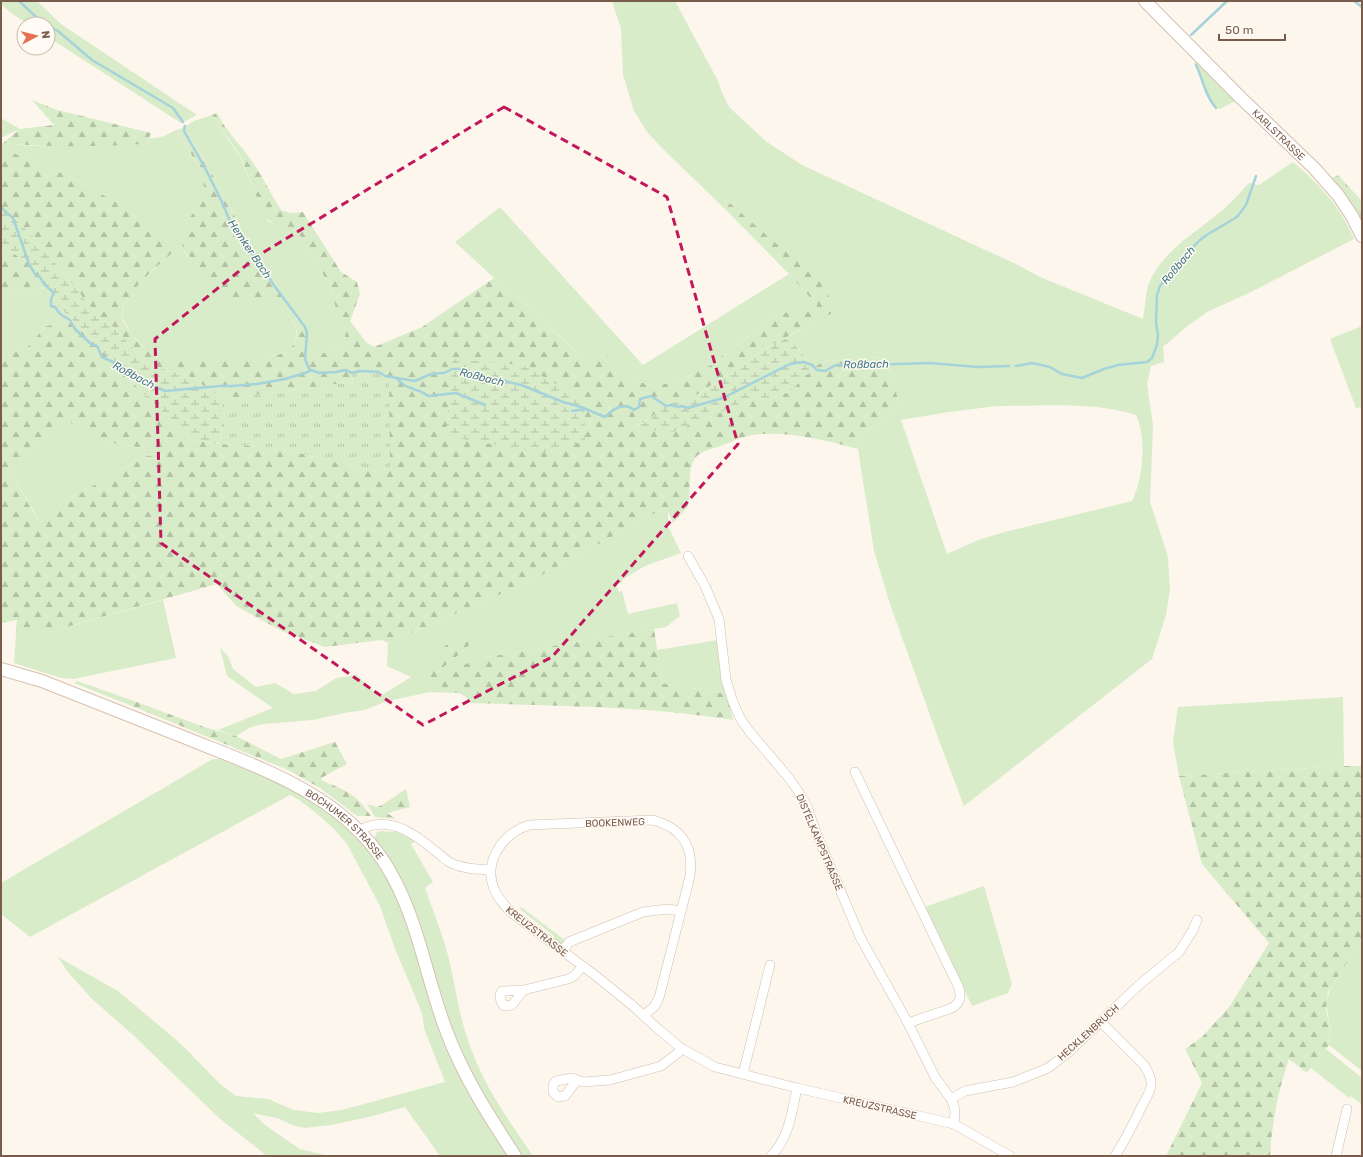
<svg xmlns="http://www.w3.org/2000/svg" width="1363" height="1157" font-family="Rubik,sans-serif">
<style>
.green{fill:#d8ecc9;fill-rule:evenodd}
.forest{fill:url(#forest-firs);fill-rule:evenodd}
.wetland{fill:url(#wetland-marsh)}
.park{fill:url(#park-tufts)}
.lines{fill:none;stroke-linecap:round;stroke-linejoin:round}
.stream{stroke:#a5d3da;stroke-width:2.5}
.minor-casing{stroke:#d1beb0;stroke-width:10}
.secondary-casing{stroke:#d6c0b0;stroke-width:14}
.minor{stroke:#fff;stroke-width:9}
.secondary{stroke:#fff;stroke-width:12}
.marked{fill:none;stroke:#c2185b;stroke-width:3;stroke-dasharray:8 5;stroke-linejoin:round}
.labels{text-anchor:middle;stroke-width:3;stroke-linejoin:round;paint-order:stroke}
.street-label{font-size:10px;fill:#7a5c4d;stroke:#fffaf3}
.water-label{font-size:11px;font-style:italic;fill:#437c86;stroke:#fffaf3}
</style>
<defs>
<pattern id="forest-firs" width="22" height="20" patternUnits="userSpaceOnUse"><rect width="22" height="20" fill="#d8ecc9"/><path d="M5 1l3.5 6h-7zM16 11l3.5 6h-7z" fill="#b4c2a5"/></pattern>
<pattern id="wetland-marsh" width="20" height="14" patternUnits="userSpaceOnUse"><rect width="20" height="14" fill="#d8ecc9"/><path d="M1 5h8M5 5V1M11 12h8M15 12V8" fill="none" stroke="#b4c2a5"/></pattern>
<pattern id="park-tufts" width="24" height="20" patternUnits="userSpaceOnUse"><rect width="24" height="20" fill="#d8ecc9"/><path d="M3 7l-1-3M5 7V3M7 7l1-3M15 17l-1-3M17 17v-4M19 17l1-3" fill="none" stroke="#b4c2a5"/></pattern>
</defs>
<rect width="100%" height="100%" fill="#fdf6ec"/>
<g class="green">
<polygon points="1,1 37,1 61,24 197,115 181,123 48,37 48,24 28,24 11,13 1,4"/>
<path d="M 612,1 L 675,1 L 718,81 L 721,90 L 729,107 L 767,142 L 802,165 L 1020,266 L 1040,277 L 1143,319 C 1145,308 1145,297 1148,286 C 1161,250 1199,231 1225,208 C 1234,200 1241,191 1249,183 L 1259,185 L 1293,162 C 1318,183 1342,208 1354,239 L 1249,293 L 1207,312 L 1185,328 L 1163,347 L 1164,362 L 1151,366 L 1147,384 L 1153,425 L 1150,502 L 1168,557 L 1170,590 L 1166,615 L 1152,659 L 964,806 L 940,743 L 890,604 L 874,551 L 858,449 L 861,437 L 867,430 L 876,427 L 889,414 L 900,406 L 886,357 L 823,361 L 815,369 L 788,337 L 835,311 L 726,200 L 724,208 L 664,150 L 647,132 L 634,111 L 623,74 L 621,29 ZM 997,406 C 1041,406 1094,401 1136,415 C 1147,438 1143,479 1132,501 L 1005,532 L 978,540 L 947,554 L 901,420 L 949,412 Z"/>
<path d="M 1197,61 L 1237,100 L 1220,109 L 1217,108 C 1213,103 1209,97 1206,91 C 1202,81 1202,71 1194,64 Z"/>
<path d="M 212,115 L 240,157 L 258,200 L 269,222 L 279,226 L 290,228 L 297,231 L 330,286 L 333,298 L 345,328 L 346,333 L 344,339 L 337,349 L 311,357 L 306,327 L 292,310 L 287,313 C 299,329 301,338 286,353 L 260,358 L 178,360 L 161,359 L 148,352 L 132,335 L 122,317 L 123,307 L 131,292 L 173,251 L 84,184 L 50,168 L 1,148 L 1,143 L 3,143 L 33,146 L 146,144 L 150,138 C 159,140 172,132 181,128 L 179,131 L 178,135 C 187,147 204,171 205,187 C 205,210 177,219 183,246 C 184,248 183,250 184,252 C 186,255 191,257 194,260 C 203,270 209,282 217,293 L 286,302 L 263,263 L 248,241 L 204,159 L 193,143 L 185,127 L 194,121 Z"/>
<polygon points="1,118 20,129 1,138"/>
<polygon points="500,207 643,365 789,274 817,305 816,309 806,312 787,312 773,318 744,340 733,347 711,365 679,380 661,385 650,385 633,380 621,369 595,363 584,358 539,318 528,306 494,278 455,242"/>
<polygon points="45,288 58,306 75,322 46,326 24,351 1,354 1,293"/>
<polygon points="1362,326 1362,407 1356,408 1330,339"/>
<polygon points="67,417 73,425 107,442 142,448 152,455 140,458 38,519 10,471"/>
<polygon points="666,507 668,511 668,526 681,553 645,566 622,580 623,582 616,585 619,592 622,591 628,614 677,603 680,616 666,627 488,657 435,674 462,652 475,639 422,679 430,692 384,702 365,710 344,713 313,720 263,724 251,727 236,736 218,730 273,708 227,676 220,648 228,656 233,669 256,687 275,683 294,694 316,691 336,678 357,675 379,697 411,677 387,666 388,643 533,580"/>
<polygon points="163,600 176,658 73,679 61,678 14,663 17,620 49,632"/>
<polygon points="718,640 727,694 662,683 657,650"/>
<polygon points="77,681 134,701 132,706 74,683"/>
<polygon points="1343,697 1344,766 1179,776 1173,742 1178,707"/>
<path d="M 213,759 L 219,759 C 247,770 276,780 302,795 C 328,809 353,830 371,853 C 393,880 405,916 415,949 C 423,977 431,1005 440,1033 L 443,1037 L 509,1156 L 440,1156 L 405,1107 L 369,1117 L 331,1125 L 305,1128 L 292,1125 L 280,1119 L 253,1113 L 265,1125 L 300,1149 L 329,1156 L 267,1156 L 219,1118 L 133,1035 L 92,999 L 67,971 L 58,957 L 118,991 L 181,1044 L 220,1084 L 236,1096 L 268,1099 L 294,1110 L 318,1113 L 342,1110 L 445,1082 L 424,1028 L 422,1013 L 394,946 L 380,906 L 347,844 L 333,828 L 315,812 L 299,800 L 290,795 L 30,937 L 1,914 L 1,883 Z"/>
<path d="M 380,831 L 396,832 L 416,841 L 411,844 L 433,882 L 425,888 C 432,908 440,928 446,948 C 455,980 458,1014 470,1046 C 484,1086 509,1121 533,1156 L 524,1156 L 521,1154 L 501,1125 L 467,1066 L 374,839 L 377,832 Z"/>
<polygon points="984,886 1012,984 1008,993 972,1006 925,907"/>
<polygon points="521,907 566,941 560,944 555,939 554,936 520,909"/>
<path d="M 1362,939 L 1362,1071 L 1329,1045 C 1329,1039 1331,1032 1330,1026 C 1327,1010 1324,1001 1332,986 Z"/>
<polygon points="1326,1049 1362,1078 1362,1105 1351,1096 1349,1098 1311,1068"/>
</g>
<g class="forest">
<path d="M 32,100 L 57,110 L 151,133 L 147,144 C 99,146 51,148 3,143 L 20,129 L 54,125 Z"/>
<path d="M 217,113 C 227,133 242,146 254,164 C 264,179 271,195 281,210 L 290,213 L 303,212 L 341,272 L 357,282 L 360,294 L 350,321 L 367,343 L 374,347 L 422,327 L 494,278 L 528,306 L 539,318 L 572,348 L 584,358 L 595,363 L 606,355 L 633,380 L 650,385 L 661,385 L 679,380 L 711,365 L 733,347 L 744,340 L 773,318 L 787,312 L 806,312 L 816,309 L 817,305 L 789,274 L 724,208 L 726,200 L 822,283 L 836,311 L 770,346 L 692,398 L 683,402 L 660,402 C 658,415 647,421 636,426 L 671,433 L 753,399 L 774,398 L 792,391 L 801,379 L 823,361 L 886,357 L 900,406 L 889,414 L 876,427 L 867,430 L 861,437 L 858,449 C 825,440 786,430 752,435 C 741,437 729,443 718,447 C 708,450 697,452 693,462 C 687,474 692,499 687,507 C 683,513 677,518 673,523 L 666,507 L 533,580 L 388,643 L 382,640 L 325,647 L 282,631 L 236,606 L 217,584 L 49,632 L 16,632 L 17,620 L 1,623 L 1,354 L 24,351 L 46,326 L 75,322 L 123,373 L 191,440 L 221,444 L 277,447 L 365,470 L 377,472 L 384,377 C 376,370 362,372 352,373 L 353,382 L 223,399 L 191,377 L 146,364 L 116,329 L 98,316 L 35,238 L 1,206 L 1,148 L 50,168 L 84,184 L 122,206 L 174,251 C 160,264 118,298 122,317 C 122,321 127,327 129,330 C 136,343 148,352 161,359 L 260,358 L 286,353 C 302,338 299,329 287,313 L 292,310 C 304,326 311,336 311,357 L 337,349 L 344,339 L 346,333 L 345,328 L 336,308 L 330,286 L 297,231 C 289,227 278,228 271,222 C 262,216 247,171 241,158 C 233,143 221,129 212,115 ZM 67,417 L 73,425 L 86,435 L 107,442 L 142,448 L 152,455 L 140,458 L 37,519 L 10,471 Z"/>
<path d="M 184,126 L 193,143 L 204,159 L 248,241 L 263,263 L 280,293 L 286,302 C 272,302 258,302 244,302 C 239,302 233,303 229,302 C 212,295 205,273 194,260 C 191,257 187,255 185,252 C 182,248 181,237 183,231 C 186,216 207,204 204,186 C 202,167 189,150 178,135 L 179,131 Z"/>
<polygon points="1,245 37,269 45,288 1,293"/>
<path d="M 654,629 L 662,683 L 727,694 L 733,720 C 647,706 559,706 471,703 L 465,696 L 459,693 L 430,692 L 422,679 L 446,645 L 476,638 L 462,652 L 436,673 L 488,657 Z"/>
<path d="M 134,701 L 204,727 L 236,736 L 281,759 L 335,742 L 347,764 L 323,777 L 321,780 C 346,791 355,792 371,816 L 357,816 L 320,788 L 288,770 L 132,706 Z"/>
<path d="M 1344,766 L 1362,766 L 1362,939 L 1328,992 L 1326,1010 L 1330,1027 L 1329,1045 L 1307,1073 L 1289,1059 C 1278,1090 1272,1123 1270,1156 L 1166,1156 L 1202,1083 L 1185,1049 L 1202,1037 L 1230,1006 L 1269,943 L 1202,864 L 1179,776 Z"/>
<polygon points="406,789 410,807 387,813 396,819 375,817 367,804 377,807 382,805"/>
</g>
<g class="wetland">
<polygon points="1,206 35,238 98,316 116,329 146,364 191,377 223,399 221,444 191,440 123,373 75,322 58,306 45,288 37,269 1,245"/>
<path d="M 788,337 L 815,369 L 801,379 L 792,391 L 774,398 L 753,399 L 671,433 L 635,427 C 646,422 658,416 660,402 L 683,402 L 692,398 L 770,346 Z"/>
<polygon points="452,359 522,365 584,399 585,441 542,453 446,436"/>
</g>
<g class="park">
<polygon points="1338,175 1360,199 1362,199 1362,224 1353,204 1332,178"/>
<polygon points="359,372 380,373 384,377 389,377 390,471 377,472 365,470 277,447 221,444 223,399 353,382 352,373"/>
</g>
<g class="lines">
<g class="stream">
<path d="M 19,1 C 28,9 35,17 45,24"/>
<polyline points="1354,1 1362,7"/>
<polyline points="48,26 58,31 92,60 173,108 183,122"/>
<polyline points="1191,35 1227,1"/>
<path d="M 1196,65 C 1203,79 1205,96 1216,108"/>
<polyline points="185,126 184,131 205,168 222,202 232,226 266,272 273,284 305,327 307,333 305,359 310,371"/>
<path d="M 1,207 L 7,213 L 13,218 L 29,264 L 35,274 L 40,277 L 44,284 L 54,293 L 51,299 L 51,306 L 55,307 L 60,314 L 70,320 L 75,329 L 91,344 L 97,346 L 102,357 L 113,362 L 116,366 L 123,368 L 140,380 L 165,391 L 220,386 L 232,386 L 257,384 L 285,379 L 308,372 L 311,370 L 319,373 L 336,372 L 345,370 L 352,373 L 360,371 L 379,372 L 385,376 L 415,381 L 431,374 L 444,373 L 452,369 L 460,369 L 469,371 L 479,377 L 498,379 L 524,386 L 563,402 L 581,407 L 605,417 C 612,410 624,401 634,410 L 639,407 L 640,399 L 651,396 L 666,406 L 671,405 L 679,407 L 681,406 L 688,408 L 723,398 L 790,364 L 804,362 L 812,365 L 817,370 L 825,371 L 836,365 L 865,365 L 929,363 L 978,367 L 1009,366"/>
<polyline points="1016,366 1032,363 1050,367 1062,374 1082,378 1104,369 1118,365 1147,362 1152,358 1157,345 1158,335 1156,322 1157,295 1160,286 1179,261 1198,242 1205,236 1237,217 1246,205 1256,176"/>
<path d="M 396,378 C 399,380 401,383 404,385 C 412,390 420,389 428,396 L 456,393 L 485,405"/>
<polyline points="572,411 585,409"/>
</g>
<g class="minor-casing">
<g id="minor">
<polyline points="688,556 705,586 719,619 726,680 733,702 740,718 749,731 789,778 800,794 807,807 817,835 860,937 908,1023 935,1077 951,1099 954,1106 955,1111 954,1124"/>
<path d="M 855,772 L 959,988 C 961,997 961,1002 952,1008 L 908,1023"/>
<path d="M 360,831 C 364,827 368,826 374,825 C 397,821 417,836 434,850 C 440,854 445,860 451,863 C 463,869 477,869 490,870"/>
<polyline points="563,951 569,942 643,912 668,909 681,911"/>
<path d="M 524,990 L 512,1005 L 504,1006 C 501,1002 498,996 502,991 L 524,990 L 568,979 L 574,976 L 583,966"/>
<path d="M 644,1015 L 654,1007 L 659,998 L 690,876 C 694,846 682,828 653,820 L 529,825 C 502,834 482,863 495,891 C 499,900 505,906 512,913 L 596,976 L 633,1006 L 657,1028 L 681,1048 L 715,1067 L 797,1088 L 954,1124 L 1010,1156"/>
<path d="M 1101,1022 L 1144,1065 C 1148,1072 1152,1078 1151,1086 C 1150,1093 1145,1100 1142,1106 C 1134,1123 1125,1140 1115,1156"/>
<polyline points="743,1074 770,965"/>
<polyline points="577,1080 565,1096 558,1097 553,1092 553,1085 556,1081 572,1078 583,1082 610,1080 661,1066 679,1052 681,1048"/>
<polyline points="951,1099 965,1091 1013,1082 1048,1068 1069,1052 1139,985 1179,952 1193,930 1197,920"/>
<path d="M 771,1156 C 789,1138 792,1112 797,1088"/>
<polyline points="1336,1156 1347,1109"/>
</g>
</g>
<g class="secondary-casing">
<g id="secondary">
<path id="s1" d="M 1145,1 L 1240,97 L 1314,168 L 1338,195 L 1352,216 L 1362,236"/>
<path id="s2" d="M 1,669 L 42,681 C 90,700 138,719 186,738 C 265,770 351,797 393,877 C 419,925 427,980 446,1030 C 463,1076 489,1116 515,1156"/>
</g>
</g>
<use href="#minor" class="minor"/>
<use href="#secondary" class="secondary"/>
</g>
<path class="marked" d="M 504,107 L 667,197 L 738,444 L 552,657 L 423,725 L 161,543 L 155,339 L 259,255 Z"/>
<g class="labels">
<g class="street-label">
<text dy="4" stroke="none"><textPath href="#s1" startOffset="189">KARLSTRASSE</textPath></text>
<text transform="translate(615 822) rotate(-2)" y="4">BOOKENWEG</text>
<text dy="4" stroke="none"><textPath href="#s2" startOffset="380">BOCHUMER STRASSE</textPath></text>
<text transform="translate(820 842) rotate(67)" y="4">DISTELKAMPSTRASSE</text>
<text transform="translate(537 931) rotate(38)" y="4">KREUZSTRASSE</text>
<text transform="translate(1088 1032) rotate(-42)" y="4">HECKLENBRUCH</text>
<text transform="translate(880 1107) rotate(13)" y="4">KREUZSTRASSE</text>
</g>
<g class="water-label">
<text transform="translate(250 249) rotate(56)" y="4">Hemker Bach</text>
<text transform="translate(1178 265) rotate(-50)" y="4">Roßbach</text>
<text transform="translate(866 364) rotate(-1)" y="4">Roßbach</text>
<text transform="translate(134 375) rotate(28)" y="4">Roßbach</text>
<text transform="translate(482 377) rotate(14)" y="4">Roßbach</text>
</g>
</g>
<rect width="1363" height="1157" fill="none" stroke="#7a5c4d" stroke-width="4"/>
<g transform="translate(36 36) rotate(83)"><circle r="19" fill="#fffaf3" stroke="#cabbb1"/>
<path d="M0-3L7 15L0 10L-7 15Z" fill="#e76f51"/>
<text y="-6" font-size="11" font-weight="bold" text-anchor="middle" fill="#7a5c4d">N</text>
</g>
<path d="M1219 34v6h66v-6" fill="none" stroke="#7a5c4d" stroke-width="2"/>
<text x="1225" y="34" font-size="12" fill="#7a5c4d" stroke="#fffaf3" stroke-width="3" paint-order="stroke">50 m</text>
</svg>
